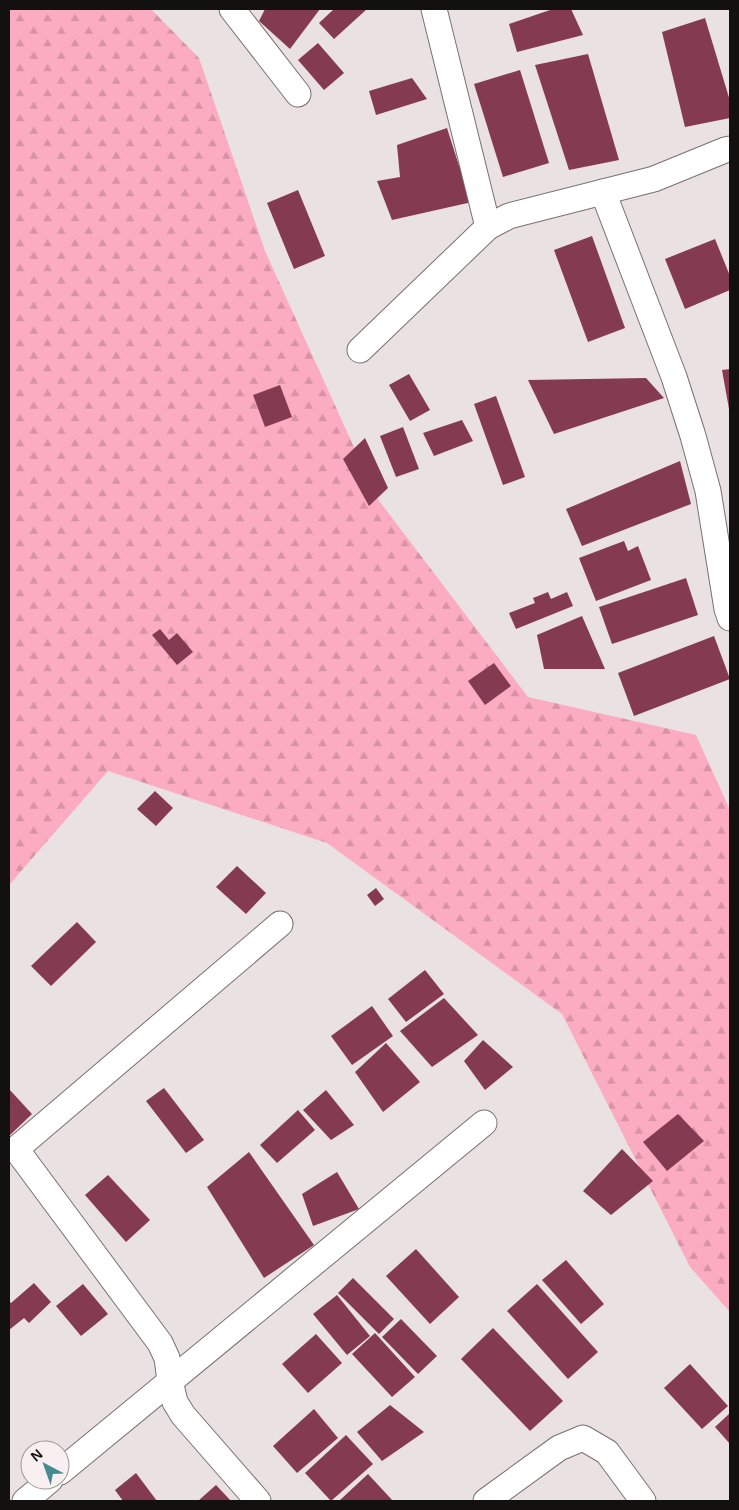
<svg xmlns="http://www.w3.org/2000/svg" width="739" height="1510" font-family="Arial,sans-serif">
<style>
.forest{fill:url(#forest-firs)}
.building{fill:#843a50}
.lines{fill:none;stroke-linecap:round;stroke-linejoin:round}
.minor-casing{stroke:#787072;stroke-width:27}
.minor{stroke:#fff;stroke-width:25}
</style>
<defs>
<pattern id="forest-firs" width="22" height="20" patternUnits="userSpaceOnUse" patternTransform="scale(1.25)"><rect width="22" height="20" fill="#fcacc0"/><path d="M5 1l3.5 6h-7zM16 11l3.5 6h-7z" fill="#d793a4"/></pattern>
</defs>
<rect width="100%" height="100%" fill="#eae1e3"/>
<polygon class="forest" points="9,9 151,9 199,58 265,251 377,498 528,697 696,735 730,810 730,1312 690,1267 562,1014 327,843 108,771 9,885"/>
<g class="building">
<polygon points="265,9 320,9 290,49 259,21"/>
<polygon points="334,9 367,9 334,39 319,23"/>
<polygon points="553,9 571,9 583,35 517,52 509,24"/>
<polygon points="705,18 730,101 730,118 685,127 662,32"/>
<polygon points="318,43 344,73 324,90 298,60"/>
<polygon points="588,54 619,160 569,170 535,65"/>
<polygon points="520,70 549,163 503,177 474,84"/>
<polygon points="412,78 427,99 376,115 369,91"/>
<polygon points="447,128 459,166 481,200 392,220 377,181 400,177 397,145"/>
<polygon points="298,190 325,256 294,269 267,203"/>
<polygon points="592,236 625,328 588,342 554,250"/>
<polygon points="715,239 730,276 730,290 685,309 665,259"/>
<polygon points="730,369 730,409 729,409 722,370"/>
<polygon points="409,374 430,410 410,421 389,385"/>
<polygon points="646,378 664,398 554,434 528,380"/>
<polygon points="280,385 292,417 265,427 253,395"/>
<polygon points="496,396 525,477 503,485 474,404"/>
<polygon points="462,420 473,441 434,456 423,433"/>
<polygon points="403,427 419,469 396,477 380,436"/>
<polygon points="365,438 388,488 369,506 343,459"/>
<polygon points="680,461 691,504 582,546 566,509"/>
<polygon points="624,541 628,551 638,546 651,580 596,601 579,558"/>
<polygon points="686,578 698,615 612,644 599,607"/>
<polygon points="548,592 551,599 567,592 573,606 516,629 509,613 535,603 533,598"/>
<polygon points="582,616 605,669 544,669 537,635"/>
<polygon points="160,629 169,640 177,633 193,652 177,665 152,635"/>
<polygon points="714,636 730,679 634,716 618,673"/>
<polygon points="494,663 511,686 485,705 468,681"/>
<polygon points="155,791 173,808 156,826 137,809"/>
<polygon points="237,866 266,893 246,914 216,887"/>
<polygon points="376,888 384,899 375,906 367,895"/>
<polygon points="77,922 96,942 51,986 31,966"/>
<polygon points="425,970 444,994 406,1022 388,999"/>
<polygon points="444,998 478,1035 432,1067 400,1031"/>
<polygon points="372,1006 393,1036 352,1065 331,1036"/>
<polygon points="483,1040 513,1067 485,1090 464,1061"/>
<polygon points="386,1043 420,1082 383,1112 355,1072"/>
<polygon points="164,1088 204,1140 186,1153 146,1101"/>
<polygon points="9,1089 32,1114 9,1136"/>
<polygon points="326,1090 354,1125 331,1140 303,1110"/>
<polygon points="298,1110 315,1130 277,1163 260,1145"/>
<polygon points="678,1114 704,1141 667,1171 643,1142"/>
<polygon points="622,1149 653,1181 611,1215 583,1191"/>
<polygon points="249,1152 314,1245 264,1278 207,1187"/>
<polygon points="337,1172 359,1209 313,1226 302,1194"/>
<polygon points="108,1175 150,1220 126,1242 85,1195"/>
<polygon points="416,1249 459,1297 430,1324 386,1276"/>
<polygon points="566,1260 604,1304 581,1324 542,1280"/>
<polygon points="353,1278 394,1319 379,1334 338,1293"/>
<polygon points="34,1283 51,1302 29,1323 24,1318 9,1330 9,1301 11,1303"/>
<polygon points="83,1284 108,1314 81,1336 56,1306"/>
<polygon points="537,1284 598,1352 568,1379 507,1311"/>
<polygon points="337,1295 370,1336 347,1355 313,1314"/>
<polygon points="401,1319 437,1356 418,1374 382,1337"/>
<polygon points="493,1328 563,1401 530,1431 461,1359"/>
<polygon points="375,1333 415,1377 392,1397 352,1354"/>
<polygon points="316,1334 342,1363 308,1393 282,1364"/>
<polygon points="690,1364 728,1406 702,1429 664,1388"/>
<polygon points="390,1405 424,1432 382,1461 357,1432"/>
<polygon points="314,1409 338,1438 297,1473 273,1446"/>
<polygon points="730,1413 730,1444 715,1427"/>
<polygon points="346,1435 373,1464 331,1501 305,1473"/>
<polygon points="136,1473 157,1501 123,1501 115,1490"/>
<polygon points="368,1474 393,1501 339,1501"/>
<polygon points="216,1485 231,1501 198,1501"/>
</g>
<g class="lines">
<g class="minor-casing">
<g id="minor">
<polyline points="232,9 298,94"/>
<polyline points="434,9 488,227"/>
<polyline points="603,192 674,377 693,436 708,491 727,609 730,618"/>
<polyline points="360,350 488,227 509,216 654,179 725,150 730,149"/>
<polyline points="60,1472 484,1123"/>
<polyline points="25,1501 50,1480"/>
<polyline points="258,1501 183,1415 175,1402 170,1381 167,1358 160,1343 16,1149 280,924"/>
<polyline points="486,1501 559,1448 583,1438 607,1452 643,1501"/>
</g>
</g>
<use href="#minor" class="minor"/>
</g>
<rect width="739" height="1510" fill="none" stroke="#131010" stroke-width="20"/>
<g transform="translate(45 1465) rotate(319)"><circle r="24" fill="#f8eff1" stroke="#9c9697"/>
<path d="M0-4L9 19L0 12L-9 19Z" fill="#448b92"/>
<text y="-8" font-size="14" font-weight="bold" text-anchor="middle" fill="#131010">N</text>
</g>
</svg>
